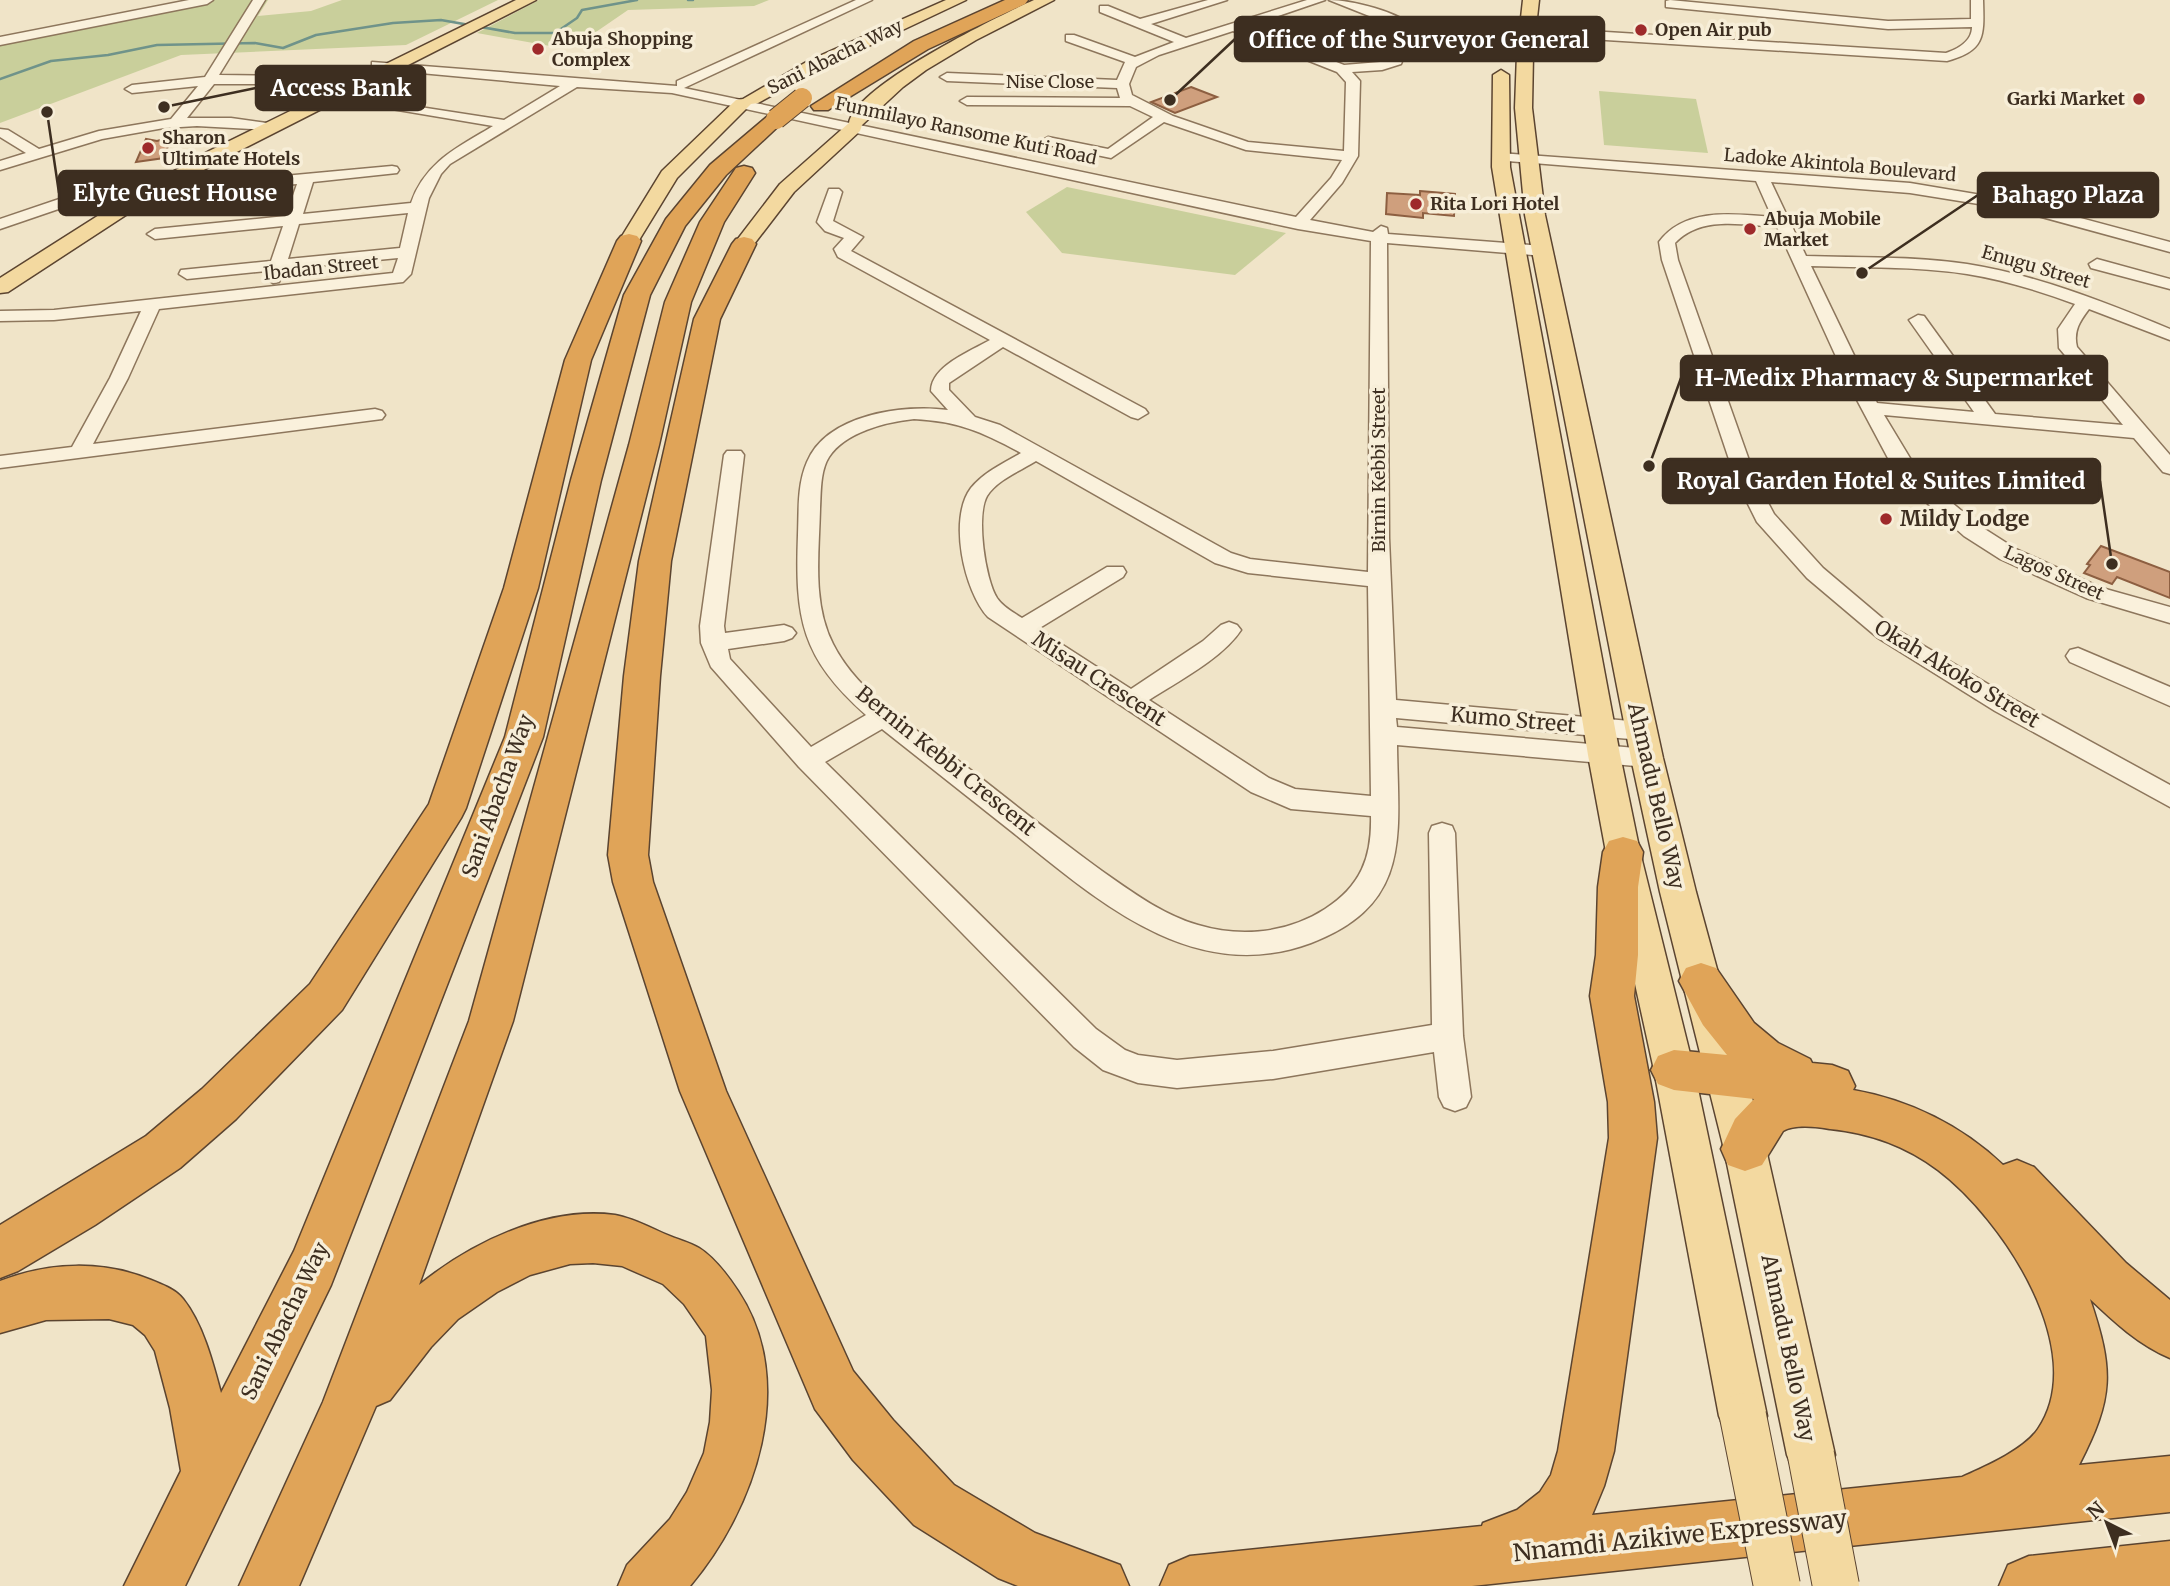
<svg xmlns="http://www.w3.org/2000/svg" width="2170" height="1586" font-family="Merriweather,serif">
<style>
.green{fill:#c9cf9b}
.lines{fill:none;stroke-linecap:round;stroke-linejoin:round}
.stream{stroke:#6f938a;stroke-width:2.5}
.building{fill:#cf9f7d;stroke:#8d5f41;stroke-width:2}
.minor-casing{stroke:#8d765c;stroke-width:3}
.major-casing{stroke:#5b4430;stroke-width:3}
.highway-casing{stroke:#5b4430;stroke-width:3}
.minor{fill:#faf1dc;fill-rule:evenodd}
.major{fill:#f3d9a0;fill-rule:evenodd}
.highway{fill:#e0a458;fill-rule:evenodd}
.major-bridge-casing{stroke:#5b4430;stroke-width:48;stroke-linecap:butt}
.highway-bridge-casing{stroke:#5b4430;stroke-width:22;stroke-linecap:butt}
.major-bridge{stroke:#f3d9a0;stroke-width:46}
.highway-bridge{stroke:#e0a458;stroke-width:20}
.poi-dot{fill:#9e2a2b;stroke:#f7eed8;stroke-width:2.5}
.labels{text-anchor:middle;stroke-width:7;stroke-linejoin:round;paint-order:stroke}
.far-poi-label{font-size:18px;font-weight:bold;fill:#3d2e20;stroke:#f7eed8;text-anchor:start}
.far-street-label{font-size:18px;fill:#3d2e20;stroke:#f7eed8}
.poi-label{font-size:21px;font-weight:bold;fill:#3d2e20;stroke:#f7eed8;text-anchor:start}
.street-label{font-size:21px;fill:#3d2e20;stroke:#f7eed8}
.near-street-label{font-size:24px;fill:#3d2e20;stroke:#f7eed8}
.leader{fill:none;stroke:#3d2e20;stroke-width:2.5}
.callout-dot{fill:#3d2e20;stroke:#f7eed8;stroke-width:2.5}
.callout{fill:#3d2e20;stroke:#3d2e20;stroke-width:2.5}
.callout-label{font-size:23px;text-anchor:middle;font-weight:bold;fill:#fff}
</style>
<rect width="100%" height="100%" fill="#f0e4c8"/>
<g class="green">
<polygon points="196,0 268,0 258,16 311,11 342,0 498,0 406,45 181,55 0,123 0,39"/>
<polygon points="539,0 769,0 754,6 628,10 593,34 550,46 477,33"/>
<polygon points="1599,91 1696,99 1708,153 1604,145"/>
<polygon points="1067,187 1286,233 1235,275 1062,253 1026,212"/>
</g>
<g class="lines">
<g class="stream">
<polyline points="688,0 693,0"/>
<polyline points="0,79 51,61 108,55 157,45 255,43 283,48 316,35 393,23 441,20 515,33 555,33 577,18 582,10 637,0"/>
</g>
</g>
<g class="building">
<polygon points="1191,87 1217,97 1175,113 1151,102"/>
<polygon points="171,137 164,158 136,162 146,139 157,141"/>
<polygon points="1420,191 1455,194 1454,216 1423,213 1423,218 1386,214 1387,193 1420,195"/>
<polygon points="2101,546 2170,572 2170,598 2117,577 2112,584 2084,573 2090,565 2087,564"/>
</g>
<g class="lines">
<g class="minor-casing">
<g id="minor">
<polygon points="189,0 213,0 207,4 0,45 0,37"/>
<polygon points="253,0 265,0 219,75 286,76 293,80 286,84 214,84 187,118 231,118 267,123 272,124 272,130 197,126 164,128 102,139 0,170 0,161 26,153 0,137 0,129 8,130 39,149 99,131 171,119 198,86 132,93 125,89 132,85 205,77"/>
<path d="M 856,0 L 872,0 L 684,88 L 1296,217 L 1331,178 L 1342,160 L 1246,150 L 1164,122 L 1111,158 L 1048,145 L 1041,141 L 1048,137 L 1108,149 L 1153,117 L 1130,106 L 967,105 L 960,101 L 967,97 L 1120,98 L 1117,88 L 947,81 L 940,77 L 947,73 L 1117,80 L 1125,62 L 1066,41 L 1066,35 L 1074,35 L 1135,57 L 1174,42 L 1100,12 L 1100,6 L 1108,6 L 1140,19 L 1208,0 L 1227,0 L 1151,24 L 1186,38 L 1307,0 L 1325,0 L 1246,27 L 1344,65 L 1380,62 L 1390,59 L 1402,29 L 1329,0 C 1352,0 1399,12 1415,28 L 1401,64 L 1382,70 L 1352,72 L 1360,81 L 1358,156 L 1342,183 L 1310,220 L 1373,232 L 1381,226 L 1387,228 L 1388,234 L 1544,246 L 1552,251 L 1544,256 L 1387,243 L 1389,538 L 1396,700 L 1641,722 L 1650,725 L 1654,731 L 1650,737 L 1641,740 L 1396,718 L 1397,727 L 1647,749 L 1656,751 L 1660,758 L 1656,765 L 1647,767 L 1397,745 C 1398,835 1413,904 1311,943 C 1193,987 1097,900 1011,831 C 968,797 925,763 882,729 L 825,762 L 1096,1029 L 1125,1050 L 1138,1055 L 1177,1060 L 1273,1051 L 1432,1025 L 1429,833 L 1432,826 L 1442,823 L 1452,826 L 1455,833 L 1463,1036 L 1471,1097 L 1466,1107 L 1455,1111 L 1444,1107 L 1439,1097 L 1434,1052 L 1273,1079 L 1177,1088 L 1138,1083 L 1103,1070 L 1074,1047 L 799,767 L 711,667 L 701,643 L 700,626 L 724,455 L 727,451 L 741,451 L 744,455 L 724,626 L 725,633 L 784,625 L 792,628 L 796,633 L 792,638 L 784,641 L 728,649 L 730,659 L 811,747 L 866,715 C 801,657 795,619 798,535 C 799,511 797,485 807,462 C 827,414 904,404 948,410 L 931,391 C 931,366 971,351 990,340 L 838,257 L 834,249 L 844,238 L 825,231 L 817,222 L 829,189 L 839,189 L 842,192 L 833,221 L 863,237 L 851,251 L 1145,409 L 1148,413 L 1138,419 L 1131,417 L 1003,347 L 949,383 L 949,390 L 975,417 L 1000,425 L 1231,553 L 1250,559 L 1368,572 L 1371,241 L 1298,229 L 672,93 L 577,87 L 450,164 L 441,174 L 429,198 L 411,274 L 403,282 L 159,309 L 128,378 L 93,444 L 375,409 L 382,411 L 385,415 L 382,419 L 0,468 L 0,456 L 72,447 L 110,378 L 141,311 L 54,320 L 0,321 L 0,311 L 54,310 L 393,273 L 398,258 L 284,269 L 279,282 L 273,283 L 265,278 L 267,271 L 187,279 L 179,274 L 181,270 L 271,261 L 283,226 L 155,239 L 147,234 L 155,229 L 286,216 L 297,184 L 226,189 L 223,186 L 226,183 L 231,181 L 392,166 L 397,167 L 399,170 L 397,173 L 313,182 L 303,214 L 411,203 C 425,162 458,147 493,126 L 386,108 L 381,107 L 381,101 L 504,120 L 560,86 L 377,69 L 372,68 L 372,62 L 677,86 L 677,81 ZM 1233,31 L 1337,72 L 1346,82 L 1344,151 L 1248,142 L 1173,116 L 1132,95 L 1129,84 L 1136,67 L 1159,55 ZM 408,213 L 400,248 L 288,259 L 299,224 ZM 914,419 C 957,421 983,432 1021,453 C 1004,463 984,472 971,488 C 948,518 964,591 988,617 L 1251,792 L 1291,809 L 1371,816 C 1372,857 1361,886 1325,909 C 1288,933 1241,938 1198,925 C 1163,915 1132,892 1102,871 C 1058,839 1015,805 972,771 C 926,735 860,698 833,644 C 812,603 819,553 820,509 C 821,493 820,471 829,457 C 845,432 886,422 914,419 ZM 1036,461 L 1215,563 L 1248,573 L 1368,586 L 1371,796 L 1295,789 L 1269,778 L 1149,700 C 1177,682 1223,658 1241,630 L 1237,625 L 1229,622 L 1221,625 L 1203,641 L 1131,689 L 1038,629 L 1123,577 L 1126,572 L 1123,567 L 1107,567 L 1022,618 C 1013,612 1003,607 997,598 C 985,579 976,516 987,496 C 997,480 1020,471 1036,461 Z"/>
<path d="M 1670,0 L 1888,21 L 1971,19 L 1971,0 L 1983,0 C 1984,35 1986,51 1947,61 L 1525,35 L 1519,31 L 1525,27 L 1946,53 C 1958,49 1972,41 1972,27 L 1888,29 L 1666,7 L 1666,1 Z"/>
<path d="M 1500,153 L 1910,183 L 2017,201 L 2170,242 L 2170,252 L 2016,210 L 1910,193 L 1771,182 L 1806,256 C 1860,258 1914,256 1967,264 C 2037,275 2104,302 2170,329 L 2170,340 L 2089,309 C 2080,321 2073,331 2077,347 L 2170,455 L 2170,474 L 2163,472 L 2134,438 L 1884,415 L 1922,478 L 1980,526 L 2016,549 L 2102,588 L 2170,607 L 2170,623 L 2086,598 L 2000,559 L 1964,536 L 1908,486 L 1889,460 L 1849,385 L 1777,227 C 1743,225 1701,215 1675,243 L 1678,260 L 1756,480 L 1774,514 L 1823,568 L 1894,628 L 2013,699 L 2170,785 L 2170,807 L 1995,711 L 1878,638 L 1807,578 L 1757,522 L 1736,480 L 1662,260 L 1659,242 C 1685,207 1734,214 1772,217 L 1756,181 L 1495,160 L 1493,157 L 1495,154 ZM 1811,266 C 1863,268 1915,266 1967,274 C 2004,280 2040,291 2075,304 L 2058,329 L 2059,348 L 2123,425 L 1995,414 L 1924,316 L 1918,315 L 1909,320 L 1974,412 L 1877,403 Z"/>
<polygon points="74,194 79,196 82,199 79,202 0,229 0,219"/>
<polygon points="2097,259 2170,279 2170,289 2091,268 2089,264"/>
<polygon points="2078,648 2170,687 2170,706 2070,662 2066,656 2070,650"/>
</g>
</g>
<g class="major-casing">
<g id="major">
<polygon points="516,0 536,0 223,159 132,211 8,292 0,293 0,278 118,203 209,151"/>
<polygon points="946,0 966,0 820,69 758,103 751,104 677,178 636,245 622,245 619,241 662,171 736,100 743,99 808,61"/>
<path d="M 1034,0 L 1054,0 L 976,40 L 926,70 L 903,87 L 862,125 L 860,131 L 794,192 L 751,248 L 737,248 L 734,244 L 780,184 L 849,123 C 855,86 998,16 1034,0 Z"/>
<polygon points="1523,0 1539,0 1533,54 1532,108 1545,215 1663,758 1696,892 1766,1149 1835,1455 1828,1472 1811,1479 1794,1472 1787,1455 1724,1149 1660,892 1631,758 1525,215 1515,108 1517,54"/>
<polygon points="1501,70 1509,75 1510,167 1620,755 1640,852 1694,1070 1767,1416 1760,1433 1743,1440 1726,1433 1719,1416 1654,1070 1606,852 1588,755 1492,167 1493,75"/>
</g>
</g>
<g class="highway-casing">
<g id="highway">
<polygon points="1005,0 1028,0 1025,4 928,49 828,110 814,110 811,106 914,41"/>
<path d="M 776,113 L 783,115 L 786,119 L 726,175 L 685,226 L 650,295 L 601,480 L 543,737 L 331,1285 L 185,1586 L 124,1586 L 181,1471 L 170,1408 L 155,1351 L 145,1335 L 133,1325 L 109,1319 L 46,1320 L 0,1333 L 0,1281 C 49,1262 103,1260 151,1280 C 163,1285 175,1289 183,1299 C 203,1324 213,1363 221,1393 L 294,1251 L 505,737 L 571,480 L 624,295 L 666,219 L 710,165 L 769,115 Z"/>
<path d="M 744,166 L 752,168 L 755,173 L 724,222 L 691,302 L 659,445 L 513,1021 L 419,1285 C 471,1243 546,1206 615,1215 C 632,1218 649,1227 665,1234 C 676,1239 689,1242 699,1248 C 715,1258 728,1276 738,1291 C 799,1383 755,1509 690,1586 L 618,1586 L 627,1565 L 670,1519 L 687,1492 L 704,1453 L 710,1422 L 712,1390 L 706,1336 L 684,1304 L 663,1284 L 622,1266 L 593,1263 L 570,1264 L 530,1275 L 497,1292 L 458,1319 L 431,1347 L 390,1400 L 376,1406 L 299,1586 L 239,1586 L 323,1402 L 469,1021 L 629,445 L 665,302 L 700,222 L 736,168 Z"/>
<polygon points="629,234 637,236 641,241 591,360 538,588 466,808 461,818 342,1010 236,1119 180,1168 95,1225 18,1271 0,1278 0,1225 146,1136 202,1089 310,984 429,804 504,588 565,360 617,241 621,236"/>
<polygon points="744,237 752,239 756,244 720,319 671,561 660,676 648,855 653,882 726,1091 853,1371 893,1420 954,1485 1035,1533 1120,1565 1129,1586 1018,1586 998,1578 914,1525 853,1460 815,1409 680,1091 613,882 608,855 624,676 639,561 694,319 732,244 736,239"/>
<path d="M 1623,837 L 1637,841 L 1643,852 L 1638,887 L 1638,955 L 1634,996 L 1654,1102 L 1657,1138 L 1614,1451 L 1604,1486 L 1592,1515 L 1962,1477 C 1984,1467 2024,1450 2038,1429 C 2091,1351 2002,1218 1938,1170 C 1906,1146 1870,1133 1830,1129 C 1816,1127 1796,1124 1783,1131 L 1762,1165 L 1745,1171 L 1728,1165 L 1721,1149 L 1735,1119 L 1754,1099 L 1674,1090 L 1658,1084 L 1651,1070 L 1658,1056 L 1674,1050 L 1727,1055 L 1703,1025 L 1679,981 L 1686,968 L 1701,963 L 1716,968 L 1754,1023 L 1778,1043 L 1810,1059 L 1812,1063 L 1832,1065 L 1848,1071 L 1855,1086 L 1853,1090 C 1910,1100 1962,1126 2003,1165 L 2017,1160 L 2034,1167 L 2126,1263 L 2170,1300 L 2170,1358 C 2139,1345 2114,1322 2090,1299 C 2114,1371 2114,1397 2079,1465 L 2170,1456 L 2170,1512 L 1472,1586 L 1160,1586 L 1169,1565 L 1190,1556 L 1482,1526 L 1483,1523 L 1517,1510 L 1540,1492 L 1551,1475 L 1558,1451 L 1609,1138 L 1608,1102 L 1590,996 L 1596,955 L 1598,887 L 1603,852 L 1609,841 Z"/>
<polygon points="2170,1541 2170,1586 1999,1586 2008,1565 2029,1556"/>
</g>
</g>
<use href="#minor" class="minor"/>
<use href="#major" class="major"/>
<use href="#highway" class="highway"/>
<g class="major-bridge-casing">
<g id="major-bridge">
<polyline points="1743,1416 1777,1586"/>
<polyline points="1811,1455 1836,1586"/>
</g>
</g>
<g class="highway-bridge-casing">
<polyline id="highway-bridge" points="776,119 802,98"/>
</g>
<use href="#major-bridge" class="major-bridge"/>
<use href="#highway-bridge" class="highway-bridge"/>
</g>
<g class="poi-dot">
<circle cx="1641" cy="30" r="7"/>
<circle cx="538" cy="49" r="7"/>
<circle cx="2139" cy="99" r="7"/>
<circle cx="148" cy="148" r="7"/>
<circle cx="1416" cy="204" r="7"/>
<circle cx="1750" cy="229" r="7"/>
<circle cx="1886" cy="519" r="7"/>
</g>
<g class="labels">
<g class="far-poi-label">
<text x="1655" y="36">Open Air pub</text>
<text x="552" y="45">Abuja Shopping<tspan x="552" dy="21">Complex</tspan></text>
<text x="2125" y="105" text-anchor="end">Garki Market</text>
<text x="162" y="144">Sharon<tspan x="162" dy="21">Ultimate Hotels</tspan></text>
<text x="1430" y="210">Rita Lori Hotel</text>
<text x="1764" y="225">Abuja Mobile<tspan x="1764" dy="21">Market</tspan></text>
</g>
<g class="far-street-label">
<text transform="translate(835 57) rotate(-26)" y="6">Sani Abacha Way</text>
<text x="1050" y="88">Nise Close</text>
<text transform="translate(966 131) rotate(12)" y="6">Funmilayo Ransome Kuti Road</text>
<text transform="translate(1840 165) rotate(5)" y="6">Ladoke Akintola Boulevard</text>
<text transform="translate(2036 267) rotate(16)" y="6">Enugu Street</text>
<text transform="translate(321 268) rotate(-6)" y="6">Ibadan Street</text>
<text transform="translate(1379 470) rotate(-90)" y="6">Birnin Kebbi Street</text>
<text transform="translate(2054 573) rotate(24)" y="6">Lagos Street</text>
</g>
<g class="poi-label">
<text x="1900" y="526">Mildy Lodge</text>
</g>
<g class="street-label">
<text transform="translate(1957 674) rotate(31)" y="7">Okah Akoko Street</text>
<text transform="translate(1099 679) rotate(33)" y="7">Misau Crescent</text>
<text transform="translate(1513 720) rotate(5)" y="7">Kumo Street</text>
<text transform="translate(946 761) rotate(39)" y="7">Bernin Kebbi Crescent</text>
<text transform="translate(498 796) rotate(-70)" y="7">Sani Abacha Way</text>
<text transform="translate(1656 796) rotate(77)" y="7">Ahmadu Bello Way</text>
<text transform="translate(285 1321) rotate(-64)" y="7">Sani Abacha Way</text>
<text transform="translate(1788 1348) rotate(78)" y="7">Ahmadu Bello Way</text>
</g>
<g class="near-street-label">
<text transform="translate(1680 1536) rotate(-6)" y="8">Nnamdi Azikiwe Expressway</text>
</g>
</g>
<path class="leader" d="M1170 100L1235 39M164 107L256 88M47 112L59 193M1862 273L1978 195M1649 466L1681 378M2112 564L2100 481"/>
<g class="callout-dot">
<circle cx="1170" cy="100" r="7"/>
<circle cx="164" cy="107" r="7"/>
<circle cx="47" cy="112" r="7"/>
<circle cx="1862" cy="273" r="7"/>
<circle cx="1649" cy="466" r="7"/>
<circle cx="2112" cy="564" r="7"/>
</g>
<g class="callout">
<rect x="1235" y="17" width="369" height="44" rx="7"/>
<rect x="256" y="66" width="169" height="44" rx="7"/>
<rect x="59" y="171" width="233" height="44" rx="7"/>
<rect x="1978" y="173" width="180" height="44" rx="7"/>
<rect x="1681" y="356" width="426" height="44" rx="7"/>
<rect x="1663" y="459" width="437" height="44" rx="7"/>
</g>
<g class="callout-label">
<text x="1419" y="48">Office of the Surveyor General</text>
<text x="341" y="96">Access Bank</text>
<text x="175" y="201">Elyte Guest House</text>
<text x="2068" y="203">Bahago Plaza</text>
<text x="1894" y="386">H-Medix Pharmacy &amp; Supermarket</text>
<text x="1881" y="489">Royal Garden Hotel &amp; Suites Limited</text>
</g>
<g transform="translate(2107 1523) rotate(318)" stroke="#f7eed8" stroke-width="5" paint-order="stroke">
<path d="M0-5L12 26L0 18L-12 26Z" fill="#3d2e20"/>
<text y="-10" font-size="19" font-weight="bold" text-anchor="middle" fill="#3d2e20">N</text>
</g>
</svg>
